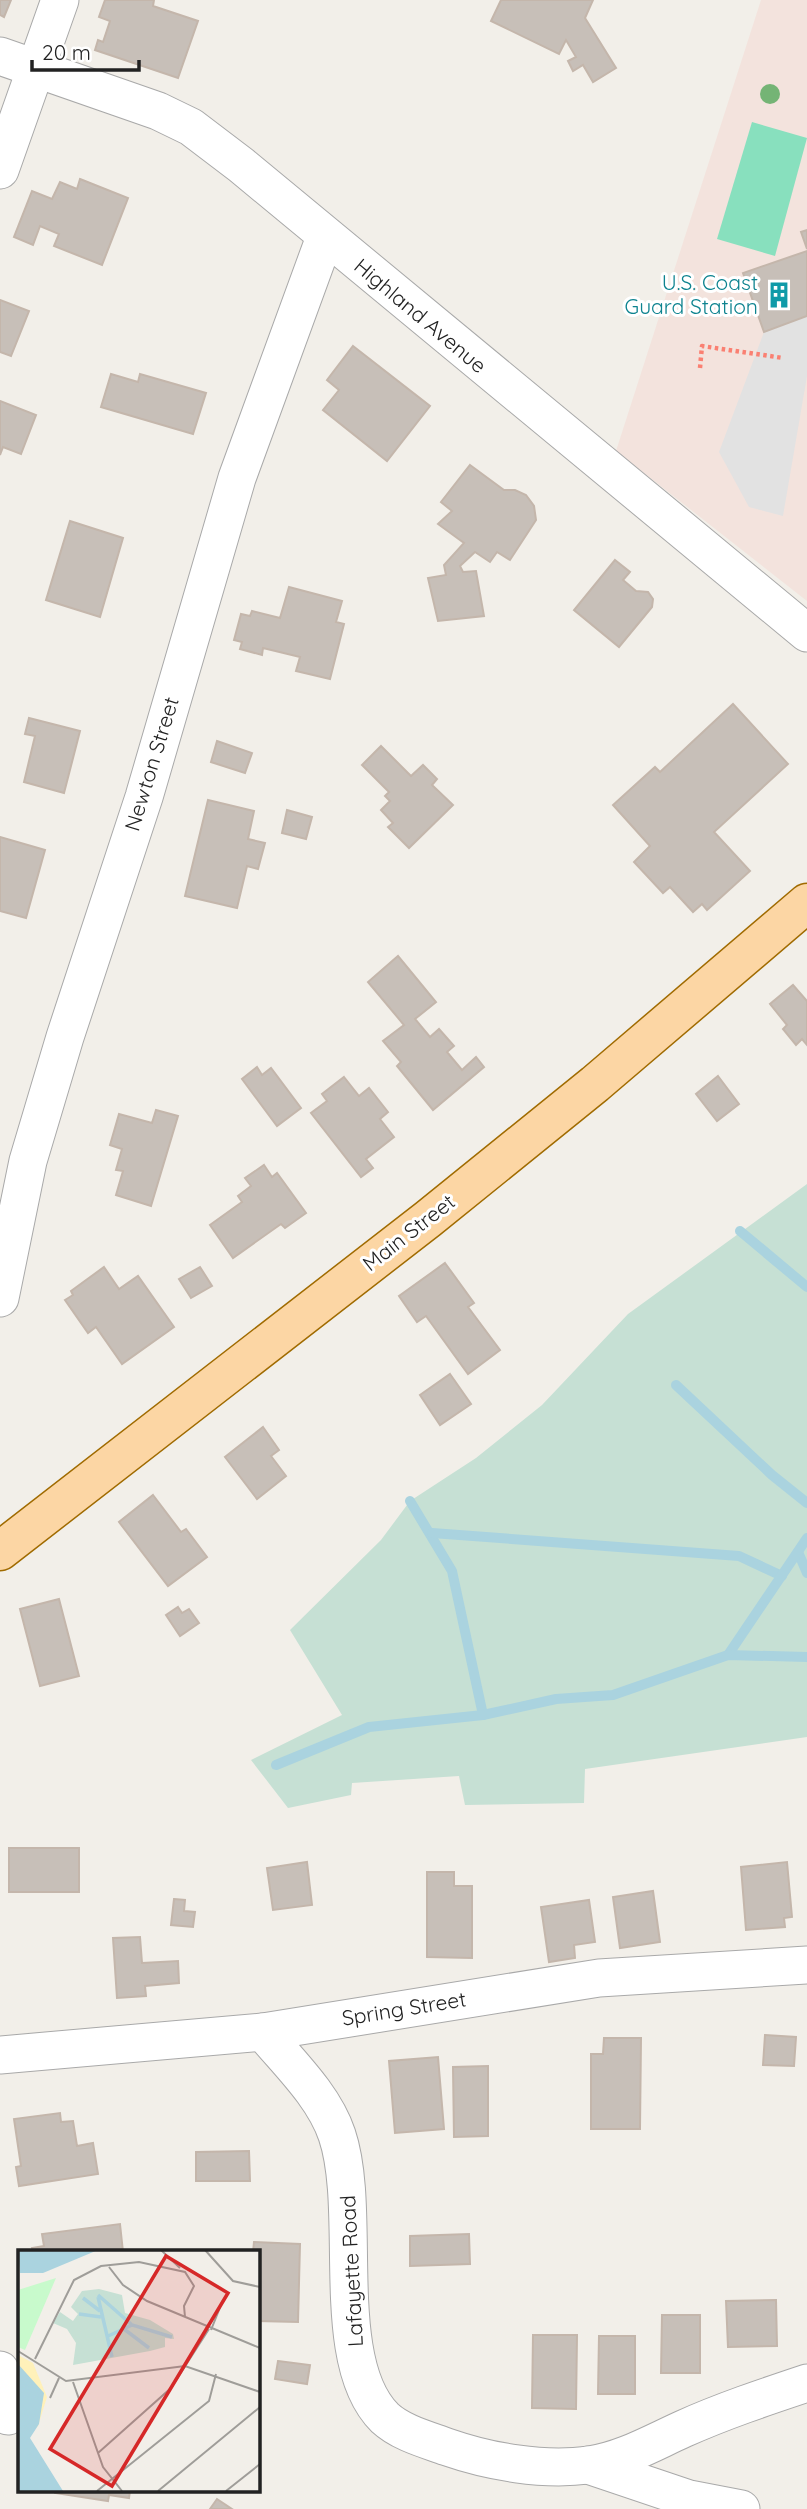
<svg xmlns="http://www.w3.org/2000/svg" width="807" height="2509" font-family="Quicksand,sans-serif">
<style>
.military{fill:#f3e3dd}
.wetland{fill:#c6e0d4}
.pitch{fill:#88e0be}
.parking{fill:#e2e2e2}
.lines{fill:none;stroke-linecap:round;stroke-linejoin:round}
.stream{stroke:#aad3df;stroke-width:10}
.building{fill:#c7bfb8;stroke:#c4b6ab;stroke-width:2}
.minor-casing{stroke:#a9a9a9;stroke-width:39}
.major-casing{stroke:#a06b00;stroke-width:41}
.path{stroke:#fa8072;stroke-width:4.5;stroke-dasharray:3.5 3.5;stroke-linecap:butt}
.minor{stroke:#fff;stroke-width:37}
.major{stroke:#fcd6a4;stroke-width:38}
.tree{fill:#74b475}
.labels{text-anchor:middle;stroke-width:6;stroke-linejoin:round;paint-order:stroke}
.culture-label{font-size:21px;fill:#0d838f;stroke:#fff;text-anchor:end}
.street-label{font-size:21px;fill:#222;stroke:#fff}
.inset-river{fill:none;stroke:#aad3df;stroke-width:3.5}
.inset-road{fill:none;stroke:#9f9d99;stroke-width:2}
.view{fill:#d62828;fill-opacity:0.15;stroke:#d62828;stroke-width:3.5}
.inset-edge{fill:none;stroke:#222;stroke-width:3.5}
</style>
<rect width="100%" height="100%" fill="#f2efe9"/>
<polygon class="military" points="761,0 807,0 807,601 616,451"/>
<polygon class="wetland" points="807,1184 807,1737 585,1769 584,1803 465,1805 459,1776 352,1783 351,1795 288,1808 251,1760 342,1715 290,1630 381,1540 410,1501 476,1458 542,1405 628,1314"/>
<polygon class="pitch" points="752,122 807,138 775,256 717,239"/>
<polygon class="parking" points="807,316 807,376 783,516 749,507 719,452 764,332"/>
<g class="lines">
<g class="stream">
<polyline points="740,1231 807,1287"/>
<polyline points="676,1385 772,1475 807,1503"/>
<polyline points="410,1501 452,1571 483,1715"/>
<polyline points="432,1533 739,1556 782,1576"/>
<polyline points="798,1552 807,1573"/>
<polyline points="728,1655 807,1538"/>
<polyline points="276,1765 369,1727 483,1715 556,1699 613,1695 728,1655 807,1657"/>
</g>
</g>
<g class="building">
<polygon points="0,0 11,0 4,17 0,15"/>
<polygon points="105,0 154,0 153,6 198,21 178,78 95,50 98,40 103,42 110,21 99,17"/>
<polygon points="501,0 593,0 585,18 616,68 593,82 583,65 573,71 568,61 576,57 566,40 559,54 491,21"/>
<polygon points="80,179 128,198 102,265 54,246 59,234 40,226 33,245 14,237 32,191 52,199 60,182 77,189"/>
<polygon points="807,230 807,249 801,232"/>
<polygon points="807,251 807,316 764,332 743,273"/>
<polygon points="0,300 29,311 11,356 0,352"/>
<polygon points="353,346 430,406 387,461 323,410 339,390 327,380"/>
<polygon points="111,374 138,382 140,374 206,393 193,434 101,407"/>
<polygon points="0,401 36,415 21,454 3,447 0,455"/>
<polygon points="470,465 504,490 515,490 526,495 534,506 536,520 510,560 497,552 490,562 475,552 460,566 463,572 476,571 484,616 438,621 428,578 446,575 444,565 464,543 438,524 452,511 441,502"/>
<polygon points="70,521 123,538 100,617 46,600"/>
<polygon points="615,560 630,572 623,580 636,591 648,592 653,599 652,607 619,647 574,610"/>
<polygon points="289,587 342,601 336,622 344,624 330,679 296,671 300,657 263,648 262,655 240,649 242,642 234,640 241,614 250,616 252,611 280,618"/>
<polygon points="733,704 788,764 714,832 750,871 707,910 702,904 693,912 670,887 663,893 634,862 650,846 613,805 655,767 660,772"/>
<polygon points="29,718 80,731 64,793 24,782 35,736 25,734"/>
<polygon points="217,741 252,753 245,773 211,762"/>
<polygon points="381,746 411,776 423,765 437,779 432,785 453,805 409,848 388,827 393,823 381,810 390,801 385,796 389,792 362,765"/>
<polygon points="208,800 254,811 248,839 265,843 258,869 247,866 237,908 185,896"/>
<polygon points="287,810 312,817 306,839 282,833"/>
<polygon points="0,837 45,850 26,918 0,911"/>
<polygon points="398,956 436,1002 415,1019 430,1037 439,1029 454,1046 447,1052 462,1070 476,1057 484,1067 433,1110 397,1066 401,1062 383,1041 404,1025 368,982"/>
<polygon points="793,985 807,1001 807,1045 802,1039 796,1045 783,1029 787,1025 770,1004"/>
<polygon points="257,1067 262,1075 271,1068 301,1108 277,1126 242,1079"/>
<polygon points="718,1076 739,1104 717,1121 696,1094"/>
<polygon points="344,1077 359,1096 369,1088 388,1112 380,1119 394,1137 366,1159 373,1168 361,1177 311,1113 327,1101 322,1094"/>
<polygon points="156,1110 178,1116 151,1206 116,1195 123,1171 116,1170 122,1149 110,1145 119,1114 152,1123"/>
<polygon points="264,1165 272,1177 277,1173 306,1213 285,1228 281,1224 233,1258 210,1225 242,1202 238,1196 251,1186 245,1178"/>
<polygon points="445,1263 474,1303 468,1307 500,1350 468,1374 426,1316 417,1322 399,1296"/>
<polygon points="104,1267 119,1289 138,1276 174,1327 122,1364 96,1327 88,1333 65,1300 73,1295 71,1291"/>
<polygon points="200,1267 212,1286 191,1298 179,1279"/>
<polygon points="450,1374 471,1404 440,1425 420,1395"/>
<polygon points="263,1427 279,1450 271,1456 286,1476 257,1499 225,1457"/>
<polygon points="153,1495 181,1532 186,1529 207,1557 168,1586 119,1522"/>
<polygon points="59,1599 79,1676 40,1686 20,1609"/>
<polygon points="178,1607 182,1613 189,1609 199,1623 180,1636 166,1615"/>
<rect x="9" y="1848" width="70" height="44"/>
<polygon points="307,1862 312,1905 273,1910 267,1868"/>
<polygon points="787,1862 792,1917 784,1918 785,1927 746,1930 741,1867"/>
<polygon points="427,1872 454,1872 454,1886 472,1886 472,1958 427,1957"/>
<polygon points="653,1891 660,1942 620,1948 613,1897"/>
<polygon points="174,1899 185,1900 184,1911 195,1912 193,1927 171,1925"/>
<polygon points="589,1900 595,1942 574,1945 575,1958 549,1962 541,1907"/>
<polygon points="140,1937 142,1963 178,1961 179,1983 145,1986 146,1996 117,1998 113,1938"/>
<polygon points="765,2035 796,2037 794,2066 763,2065"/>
<polygon points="604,2038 641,2038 640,2129 591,2129 591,2054 603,2054"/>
<polygon points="438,2057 444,2129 395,2133 389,2061"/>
<polygon points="488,2066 488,2136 454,2137 453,2067"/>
<polygon points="60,2113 61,2122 73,2121 77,2146 93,2143 98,2174 19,2186 16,2167 21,2166 14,2119"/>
<polygon points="249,2151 250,2181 196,2181 196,2152"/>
<polygon points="120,2224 123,2252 33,2252 32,2248 44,2246 42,2234"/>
<polygon points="469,2234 470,2264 410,2266 410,2236"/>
<polygon points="254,2242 300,2244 298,2322 257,2321 257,2252 253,2252"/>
<polygon points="776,2300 777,2346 728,2347 726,2301"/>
<polygon points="662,2315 700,2315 700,2373 661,2373"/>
<polygon points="533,2335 577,2335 576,2409 532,2408"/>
<polygon points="599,2336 635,2336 635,2394 598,2394"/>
<polygon points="278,2361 310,2365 307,2384 275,2379"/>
<polygon points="55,2490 130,2490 129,2498 109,2495 108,2501 55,2493"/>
<polygon points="217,2499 232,2509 210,2509"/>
</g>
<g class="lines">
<g class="minor-casing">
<g id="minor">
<polyline points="0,56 158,111 191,127 241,165 807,633"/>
<polyline points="0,170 60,0"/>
<polyline points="0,1298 28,1161 65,1037 144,797 237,478 325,237"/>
<path d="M 263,2032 C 289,2063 324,2096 337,2135 C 363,2212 327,2361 385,2418 C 401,2433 428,2440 447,2447 C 490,2462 543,2471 589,2465 C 623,2460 652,2443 683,2429 C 723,2411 765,2397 807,2383"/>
<polyline points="0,2055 263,2032 599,1978 807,1965"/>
<polyline points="0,2370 8,2416"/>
<polyline points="588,2465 689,2499 741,2509"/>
</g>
</g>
<g class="major-casing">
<polyline id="major" points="0,1551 428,1219 595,1084 807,903"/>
</g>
<polyline class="path" points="700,368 702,346 783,358"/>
<use href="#minor" class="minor"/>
<use href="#major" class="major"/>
</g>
<circle class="tree" cx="770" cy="94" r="10"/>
<defs>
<g id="building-bare" transform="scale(2.1)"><path d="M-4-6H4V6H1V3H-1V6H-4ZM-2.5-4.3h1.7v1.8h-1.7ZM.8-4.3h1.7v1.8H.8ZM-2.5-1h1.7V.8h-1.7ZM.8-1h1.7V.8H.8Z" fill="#0f9aa8" stroke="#fff" stroke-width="2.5" paint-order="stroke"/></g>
</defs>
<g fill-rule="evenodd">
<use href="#building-bare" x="779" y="295"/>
</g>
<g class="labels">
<g class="culture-label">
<text x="758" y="290">U.S. Coast<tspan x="758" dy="24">Guard Station</tspan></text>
</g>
<g class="street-label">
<text transform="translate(420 316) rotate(40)" y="7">Highland Avenue</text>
<text transform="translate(152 764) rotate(-73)" y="7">Newton Street</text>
<text transform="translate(409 1233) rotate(-38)" y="7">Main Street</text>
<text transform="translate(404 2009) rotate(-9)" y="7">Spring Street</text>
<text transform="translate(352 2271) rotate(-93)" y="7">Lafayette Road</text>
</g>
</g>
<g transform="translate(18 2250)">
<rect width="242" height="242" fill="#f2efe9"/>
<path d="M 81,39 L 104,45 L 107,63 L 132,70 L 155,84 L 156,89 L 147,88 L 147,97 L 132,101 L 55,115 L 58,93 L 49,79 L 35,73 L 42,62 L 55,71 L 60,64 L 53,57 L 64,41 Z" fill="#c6e0d4"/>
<path d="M 0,105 L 15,113 L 29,147 L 20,176 L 0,191 Z" fill="#fff1ba"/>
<path d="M 38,28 L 7,100 L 0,97 L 0,40 Z" fill="#c8facc"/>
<path d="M 0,0 L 80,0 L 25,23 L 2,23 ZM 0,114 L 26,143 L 21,174 L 12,188 L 45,241 L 0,241 Z" fill="#aad3df"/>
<path class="inset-river" d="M 80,45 L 114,75 L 154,87M 80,47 L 94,107M 65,48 L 82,61M 61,64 L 83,67M 106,79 L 131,98M 88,87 L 114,75"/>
<path class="inset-road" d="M 143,0 L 162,18M 187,0 L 215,31 L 242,37M 91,17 L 105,35 L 129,51 L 242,98M 193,80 L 205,50M 0,101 L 48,131 L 167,116 L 242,142M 17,109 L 56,30 L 83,16 L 121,12 L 167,22 L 176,36 L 166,56 L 167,67M 55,132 L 85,217 L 104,241M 32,148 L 41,128M 80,203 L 153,138 L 191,79M 79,241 L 191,151 L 198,124M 140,241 L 242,157M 208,241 L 242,214"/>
<path class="view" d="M 148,6 L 210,43 L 94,236 L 32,199 Z"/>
<rect width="242" height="242" class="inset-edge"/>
</g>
<path d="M32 60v10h107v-10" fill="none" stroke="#222222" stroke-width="3.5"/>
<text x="42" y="60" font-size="21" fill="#222222" stroke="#ffffff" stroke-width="5" paint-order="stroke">20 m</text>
</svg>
